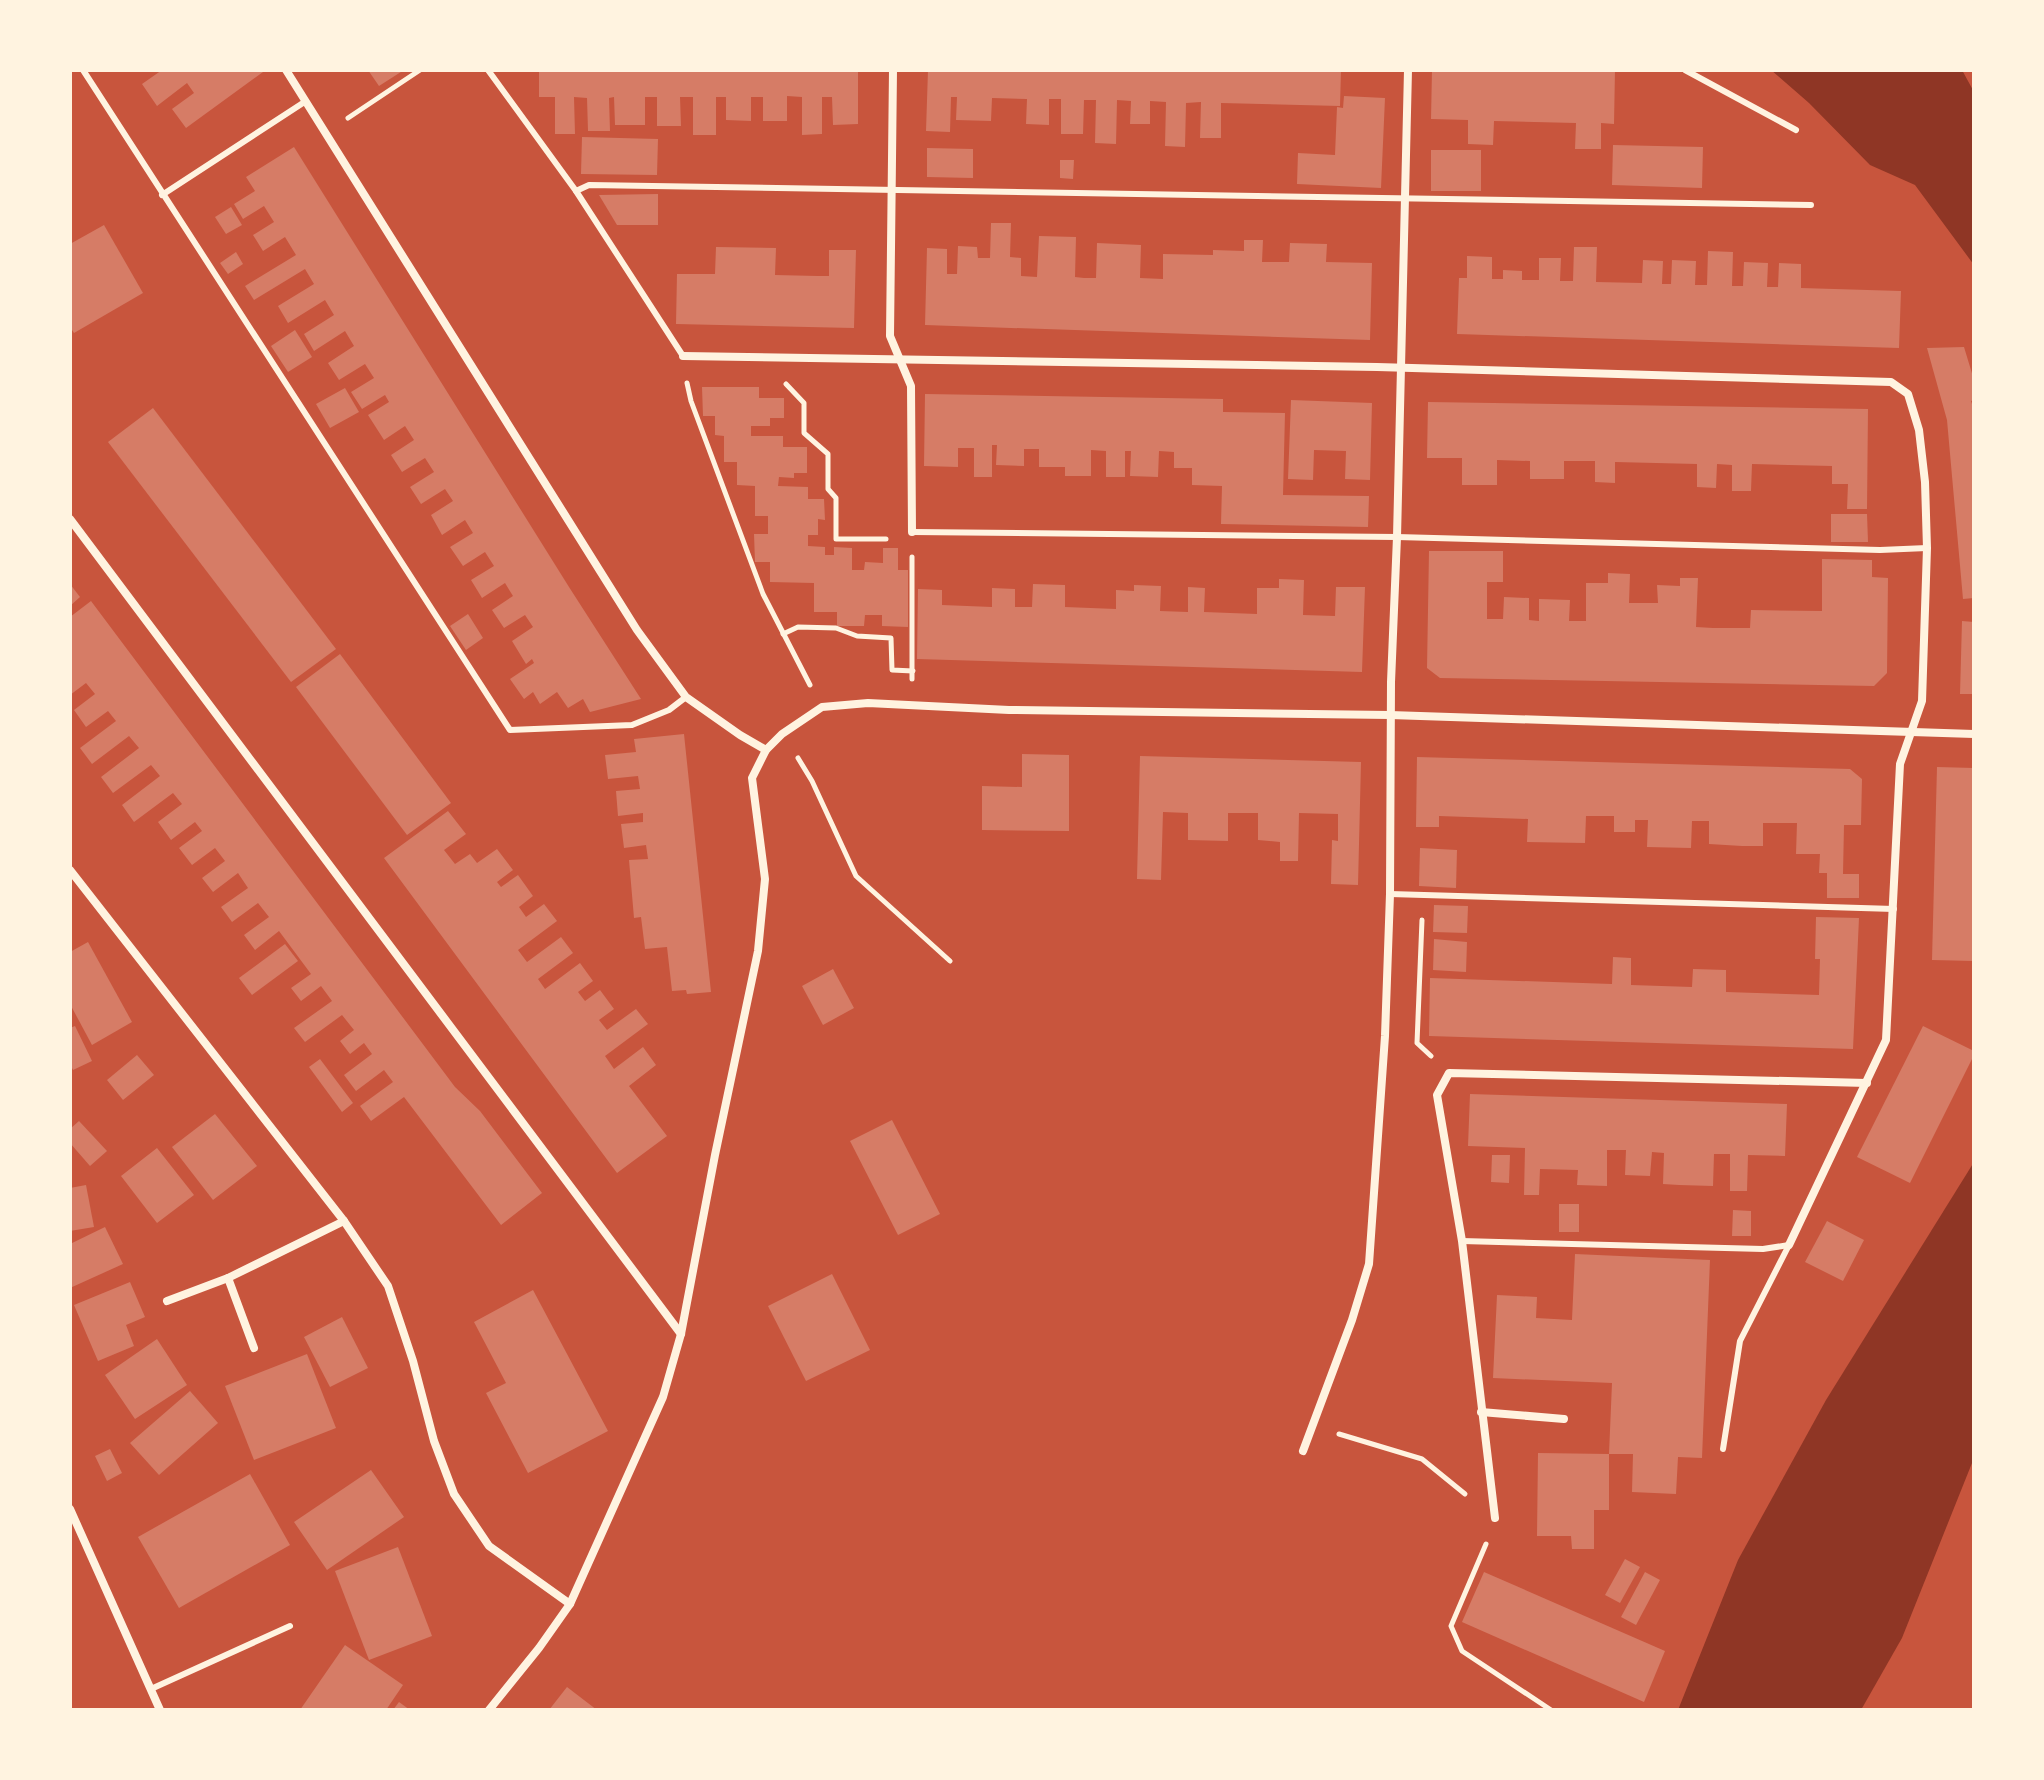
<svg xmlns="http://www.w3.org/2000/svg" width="2044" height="1780" font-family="'Roboto Serif',serif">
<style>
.water{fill:#8f3625}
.building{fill:#d67c66}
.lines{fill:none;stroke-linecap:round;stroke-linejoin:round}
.path{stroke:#fff3e0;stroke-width:5}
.service{stroke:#fff3e0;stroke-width:6}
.minor{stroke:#fff3e0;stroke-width:8}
</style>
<rect width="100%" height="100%" fill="#c8553d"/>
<g class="water">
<polygon points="1771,70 1962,70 1974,92 1974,265 1915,185 1870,165 1809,103"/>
<polygon points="1974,1162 1974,1458 1902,1638 1861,1710 1678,1710 1738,1560 1826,1400"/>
</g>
<g class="building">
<polygon points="162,70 262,70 263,72 186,128 172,109 194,93 187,83 157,106 142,84"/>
<polygon points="368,70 404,70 379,86"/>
<polygon points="539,70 858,70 858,124 833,125 832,97 822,97 822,134 802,135 802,97 787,96 787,121 763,121 763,97 751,97 751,121 726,120 726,97 716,97 716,135 693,135 693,97 680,97 681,126 657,126 657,97 645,97 645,125 615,125 614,97 609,98 610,131 588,131 587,98 574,97 575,134 555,134 555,97 539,97"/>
<polygon points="928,70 1341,70 1340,106 1221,103 1221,138 1200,138 1201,102 1186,103 1185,147 1165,146 1166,102 1150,101 1150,124 1130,124 1131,101 1117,100 1116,144 1095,143 1096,100 1084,100 1083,134 1061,134 1061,99 1049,99 1049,125 1026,124 1027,99 992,98 991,121 956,120 957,97 951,97 950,132 926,131"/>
<polygon points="1432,70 1615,70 1614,124 1601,123 1601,149 1575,149 1576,123 1494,121 1493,145 1468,144 1468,120 1431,119"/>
<polygon points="1344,96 1385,98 1381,188 1297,184 1298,153 1335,155 1337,107 1343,108"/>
<polygon points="582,137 658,139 657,175 581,174"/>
<polygon points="1613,145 1703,147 1702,188 1612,185"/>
<polygon points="294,147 569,587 641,699 590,712 583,699 568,708 557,692 540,704 533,692 524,699 510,679 534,663 532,659 526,664 512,641 533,627 525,615 504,628 492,610 513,596 505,583 482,598 471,580 494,566 485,552 463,566 450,547 473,533 465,520 442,535 431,515 453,501 445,489 421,504 410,487 434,472 425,458 402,472 391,455 414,440 405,426 384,440 368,415 389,402 385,395 362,409 351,392 374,378 365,364 339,380 328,363 354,346 345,331 314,351 304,334 334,315 325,300 288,323 278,306 314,284 305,269 254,300 245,286 296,255 285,237 263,251 253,235 274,222 264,206 243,219 234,204 255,191 246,177"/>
<polygon points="927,148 973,149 973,178 927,177"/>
<rect x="1431" y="150" width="50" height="41"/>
<polygon points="1060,160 1074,160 1073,179 1060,178"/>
<polygon points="658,194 658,225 617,225 599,195"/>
<polygon points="231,207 242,225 226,234 215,217"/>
<polygon points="991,223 1011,223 1010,257 1021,258 1021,276 1037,277 1039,236 1076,237 1075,277 1084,278 1096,278 1097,243 1141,245 1140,278 1163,279 1163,254 1213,255 1213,250 1244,251 1244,240 1263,240 1262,262 1289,262 1290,243 1327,244 1326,262 1372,263 1370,340 925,325 927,248 947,249 947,274 957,274 958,246 977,247 978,258 990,258"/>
<polygon points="104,225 143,293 74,333 70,327 70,244"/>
<polygon points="716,247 776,248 775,275 818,276 829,276 829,250 856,250 854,328 676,324 677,274 715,274"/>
<polygon points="1574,247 1597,247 1596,282 1642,283 1643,260 1663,261 1662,284 1671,284 1672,260 1696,261 1695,285 1707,285 1708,251 1733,252 1732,286 1743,286 1744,262 1768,263 1767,287 1778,287 1779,263 1801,264 1801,288 1901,291 1899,348 1457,334 1459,278 1467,278 1467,256 1492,257 1492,279 1503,279 1503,270 1522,271 1522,280 1539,280 1539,258 1561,258 1560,281 1573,281"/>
<polygon points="236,252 243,264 228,274 220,263"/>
<polygon points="295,330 312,357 288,372 271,346"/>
<polygon points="1964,347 1974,380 1974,400 1971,401 1974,410 1974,598 1963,599 1947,420 1927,348"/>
<polygon points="702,387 759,387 759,398 784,398 784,418 770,418 770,426 751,426 751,436 783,436 783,447 807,447 807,473 794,473 794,478 779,477 778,486 808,487 808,499 824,499 825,520 818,519 818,535 808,535 808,546 825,547 825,555 834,555 834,547 852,548 852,570 864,570 865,562 883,563 883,548 898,548 898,570 908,570 908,627 882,626 882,615 865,615 864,626 837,626 837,612 814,612 814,583 770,582 770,562 755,562 754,534 768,534 768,516 755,516 755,486 737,485 737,462 724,462 724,436 715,435 715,416 703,416"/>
<polygon points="345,388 359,412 330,428 316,404"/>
<polygon points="925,394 1223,399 1223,412 1285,413 1283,495 1369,496 1368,527 1221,524 1222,486 1192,485 1192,468 1174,468 1174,452 1159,451 1158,477 1130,476 1131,451 1125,451 1125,477 1106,477 1106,451 1091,450 1091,476 1065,476 1065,467 1039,467 1039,449 1024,449 1024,466 996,465 997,445 992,445 992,477 974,477 974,448 958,448 958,467 924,466"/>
<polygon points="1291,400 1372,403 1370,480 1345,479 1346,451 1314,450 1313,480 1288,479"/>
<polygon points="1428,402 1868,409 1867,509 1847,509 1848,484 1832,484 1832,466 1752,464 1751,491 1732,491 1732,465 1717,464 1716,488 1697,487 1697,464 1615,462 1615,483 1595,482 1595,461 1564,461 1564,479 1530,479 1530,461 1497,460 1497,485 1462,485 1462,458 1427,458"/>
<polygon points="153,408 336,649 291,682 108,442"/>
<polygon points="1831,514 1867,514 1868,542 1831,542"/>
<polygon points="1429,551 1503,551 1503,582 1487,582 1487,619 1503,619 1504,597 1529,598 1529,620 1539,621 1539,599 1570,600 1569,621 1586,621 1586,583 1608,583 1608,573 1630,574 1629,603 1658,603 1657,585 1680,586 1680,578 1698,578 1696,627 1713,628 1750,628 1751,610 1822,611 1822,559 1872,560 1872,577 1888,578 1887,673 1874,686 1440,678 1427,668"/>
<polygon points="1279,579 1304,580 1303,615 1335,616 1336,587 1365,587 1362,672 917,659 918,589 942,590 942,605 992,607 992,588 1015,589 1015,607 1032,607 1033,584 1065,585 1065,607 1116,609 1116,590 1134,591 1134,585 1161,586 1160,611 1188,612 1188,587 1205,588 1204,612 1257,614 1257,588 1279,588"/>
<polygon points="70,584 80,597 70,606"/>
<polygon points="91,601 455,1087 480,1111 542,1193 501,1225 404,1097 371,1121 360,1106 393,1082 384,1070 356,1091 344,1075 372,1054 364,1043 350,1054 340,1041 354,1030 342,1015 305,1042 294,1028 332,1001 321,986 301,1001 291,988 311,974 279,931 255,950 244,935 269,917 258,903 232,922 221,907 248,888 238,873 213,892 202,878 225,861 215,848 192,865 179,848 202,831 195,822 171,840 158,822 182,804 173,793 134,822 122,805 160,776 151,765 113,793 101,777 139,748 129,736 92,764 80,748 116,721 108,711 86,727 74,710 95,694 86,683 70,695 70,617"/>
<polygon points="468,614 483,638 466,650 450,626"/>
<polygon points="1962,621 1974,622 1974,694 1960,694"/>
<polygon points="340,654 451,803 407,835 296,687"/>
<polygon points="684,734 711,992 687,994 686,990 672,991 667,947 645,949 641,917 634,918 629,860 648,859 646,845 624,848 621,824 643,822 643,813 618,816 616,791 640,789 638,776 608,779 605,755 636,752 634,739"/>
<polygon points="1022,754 1069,755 1069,831 982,830 982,786 1022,787"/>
<polygon points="1140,756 1361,762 1358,885 1331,884 1332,840 1338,841 1338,814 1299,813 1298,861 1280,861 1280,842 1258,840 1258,813 1228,813 1228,841 1188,840 1188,813 1163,812 1161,880 1137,879"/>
<polygon points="1417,757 1850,769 1862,779 1861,825 1844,825 1843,874 1859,874 1859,898 1827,898 1827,873 1819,873 1820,854 1796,854 1797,823 1763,823 1763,846 1742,846 1709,844 1709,821 1692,821 1691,848 1647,847 1648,820 1635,820 1635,832 1614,832 1614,816 1586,816 1585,843 1527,842 1528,819 1439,816 1439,827 1416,827"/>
<polygon points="1937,767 1974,768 1974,961 1932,960"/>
<polygon points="448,811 466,834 444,850 455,864 470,854 477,863 497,849 513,870 497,882 501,887 518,875 533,896 519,907 526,917 544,904 557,921 518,950 527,962 561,937 573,953 538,979 545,989 580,963 593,981 578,992 585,1001 600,990 614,1009 599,1020 607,1030 636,1009 648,1024 605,1056 614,1069 643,1047 656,1065 629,1086 667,1136 617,1173 384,858"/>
<polygon points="1420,848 1457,850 1456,888 1419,886"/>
<polygon points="1434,905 1468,906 1467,933 1433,932"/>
<polygon points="1816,917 1859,918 1853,1049 1429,1036 1430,978 1612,984 1613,957 1631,958 1631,985 1692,987 1693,969 1726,970 1726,992 1819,995 1820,959 1815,959"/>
<polygon points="1434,939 1467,942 1466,972 1433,970"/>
<polygon points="88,942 132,1022 92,1045 70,1004 70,952"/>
<polygon points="285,944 298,961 252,995 239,978"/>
<polygon points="833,969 854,1008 823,1025 802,986"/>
<polygon points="75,1026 92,1061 73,1070 70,1064 70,1028"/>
<polygon points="1923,1026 1974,1051 1974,1055 1910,1183 1857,1157"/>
<polygon points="137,1055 154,1075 123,1100 107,1080"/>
<polygon points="320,1059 353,1103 342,1112 309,1067"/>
<polygon points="1470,1094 1787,1104 1785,1156 1748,1155 1747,1191 1730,1191 1730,1154 1714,1154 1713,1186 1679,1185 1663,1184 1664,1153 1652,1152 1650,1176 1625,1175 1626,1150 1607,1150 1607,1186 1577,1185 1578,1170 1540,1169 1539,1195 1524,1195 1525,1148 1468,1146"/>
<polygon points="215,1114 257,1166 213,1200 172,1147"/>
<polygon points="892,1120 940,1214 898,1235 850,1141"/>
<polygon points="79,1121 107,1151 90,1166 70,1143 70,1129"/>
<polygon points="157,1148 194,1195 157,1223 121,1176"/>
<polygon points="1492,1155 1510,1155 1509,1183 1491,1182"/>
<polygon points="86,1185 94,1227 70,1231 70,1188"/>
<rect x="1559" y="1204" width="20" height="28"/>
<polygon points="1733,1210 1751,1211 1751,1236 1732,1236"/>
<polygon points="1827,1221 1864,1240 1843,1281 1805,1262"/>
<polygon points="105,1227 123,1264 70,1288 70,1244"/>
<polygon points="1575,1254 1710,1260 1702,1458 1678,1457 1676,1494 1632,1492 1633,1454 1609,1454 1612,1383 1493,1378 1497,1295 1537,1297 1536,1318 1572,1320"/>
<polygon points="832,1274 870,1350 806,1381 768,1306"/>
<polygon points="130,1282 145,1317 126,1325 134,1346 98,1361 74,1305"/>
<polygon points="533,1290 608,1431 528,1473 486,1393 506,1383 474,1322"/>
<polygon points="342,1317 368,1368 330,1387 304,1337"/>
<polygon points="157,1339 187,1385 135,1419 105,1375"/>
<polygon points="307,1354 336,1428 254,1460 225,1386"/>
<polygon points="190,1391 218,1423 159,1475 130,1443"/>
<polygon points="110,1449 122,1473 107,1481 95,1456"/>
<polygon points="1538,1453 1609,1454 1609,1510 1594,1510 1594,1549 1572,1549 1571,1536 1537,1536"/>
<polygon points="371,1470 404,1517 327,1570 294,1522"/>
<polygon points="250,1474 290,1545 179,1608 138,1537"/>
<polygon points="398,1547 432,1636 369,1660 335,1571"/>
<polygon points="1625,1559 1640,1567 1620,1603 1605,1595"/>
<polygon points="1484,1572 1665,1651 1644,1702 1462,1622"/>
<polygon points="1645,1572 1660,1580 1636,1625 1621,1617"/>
<polygon points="345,1645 403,1685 386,1710 300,1710"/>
<polygon points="567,1687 597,1710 549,1710"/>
<polygon points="399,1702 410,1710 393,1710"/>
</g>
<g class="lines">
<g class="path">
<polyline points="348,118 420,70"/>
<polyline points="687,383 691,401 763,594 810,685"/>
<polyline points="786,384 804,403 804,433 828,454 828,489 836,498 836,539 886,539"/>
<polyline points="912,557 912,679"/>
<polyline points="783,634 798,627 836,628 857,636 891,638 892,670 913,671"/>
<polyline points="798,758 812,781 856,876 950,961"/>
<polyline points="1422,920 1417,1043 1431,1056"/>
<polyline points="1339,1434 1422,1459 1465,1494"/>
<polyline points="1486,1544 1451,1626 1462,1651 1551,1710"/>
</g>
<g class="service">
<polyline points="83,70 510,730 632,725 669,710 686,697"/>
<polyline points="488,70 576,191 683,356"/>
<polyline points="1685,70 1796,130"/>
<polyline points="576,191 589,185 1811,205"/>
<polyline points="162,195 306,101"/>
<polyline points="912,532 1397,537 1880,550 1927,548"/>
<polyline points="1390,894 1894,909"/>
<polyline points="1462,1241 1763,1249 1789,1245"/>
<polyline points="1723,1449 1740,1341 1789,1245"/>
<polyline points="151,1689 290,1626"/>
</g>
<g class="minor">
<polyline points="286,70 637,630 686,697 740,735 766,750"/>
<polyline points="893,70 890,336 911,386 912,532"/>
<polyline points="683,356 1377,367 1891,382 1908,394 1919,430 1925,482 1927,548 1922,701 1900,764 1886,1040 1789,1245"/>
<polyline points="70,519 681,1334"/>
<polyline points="70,870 344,1221 388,1286 413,1361 434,1441 454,1494 489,1546 570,1604"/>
<polyline points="228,1278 254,1348"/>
<polyline points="167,1301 228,1278 344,1221"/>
<polyline points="1481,1412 1564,1419"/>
<polyline points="1303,1451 1352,1320 1369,1264 1385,1036 1390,894 1391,682 1397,537 1408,70"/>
<polyline points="70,1509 160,1710"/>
<polyline points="1495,1518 1462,1241 1437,1095 1449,1073 1867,1083"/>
<polyline points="489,1710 539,1648 570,1604 663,1397 681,1334 715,1155 758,951 765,879 752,778 766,750 782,734 822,707 868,703 1009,710 1390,715 1974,734"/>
</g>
</g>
<rect width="2044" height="1780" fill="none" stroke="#fff3e0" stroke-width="144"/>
</svg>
